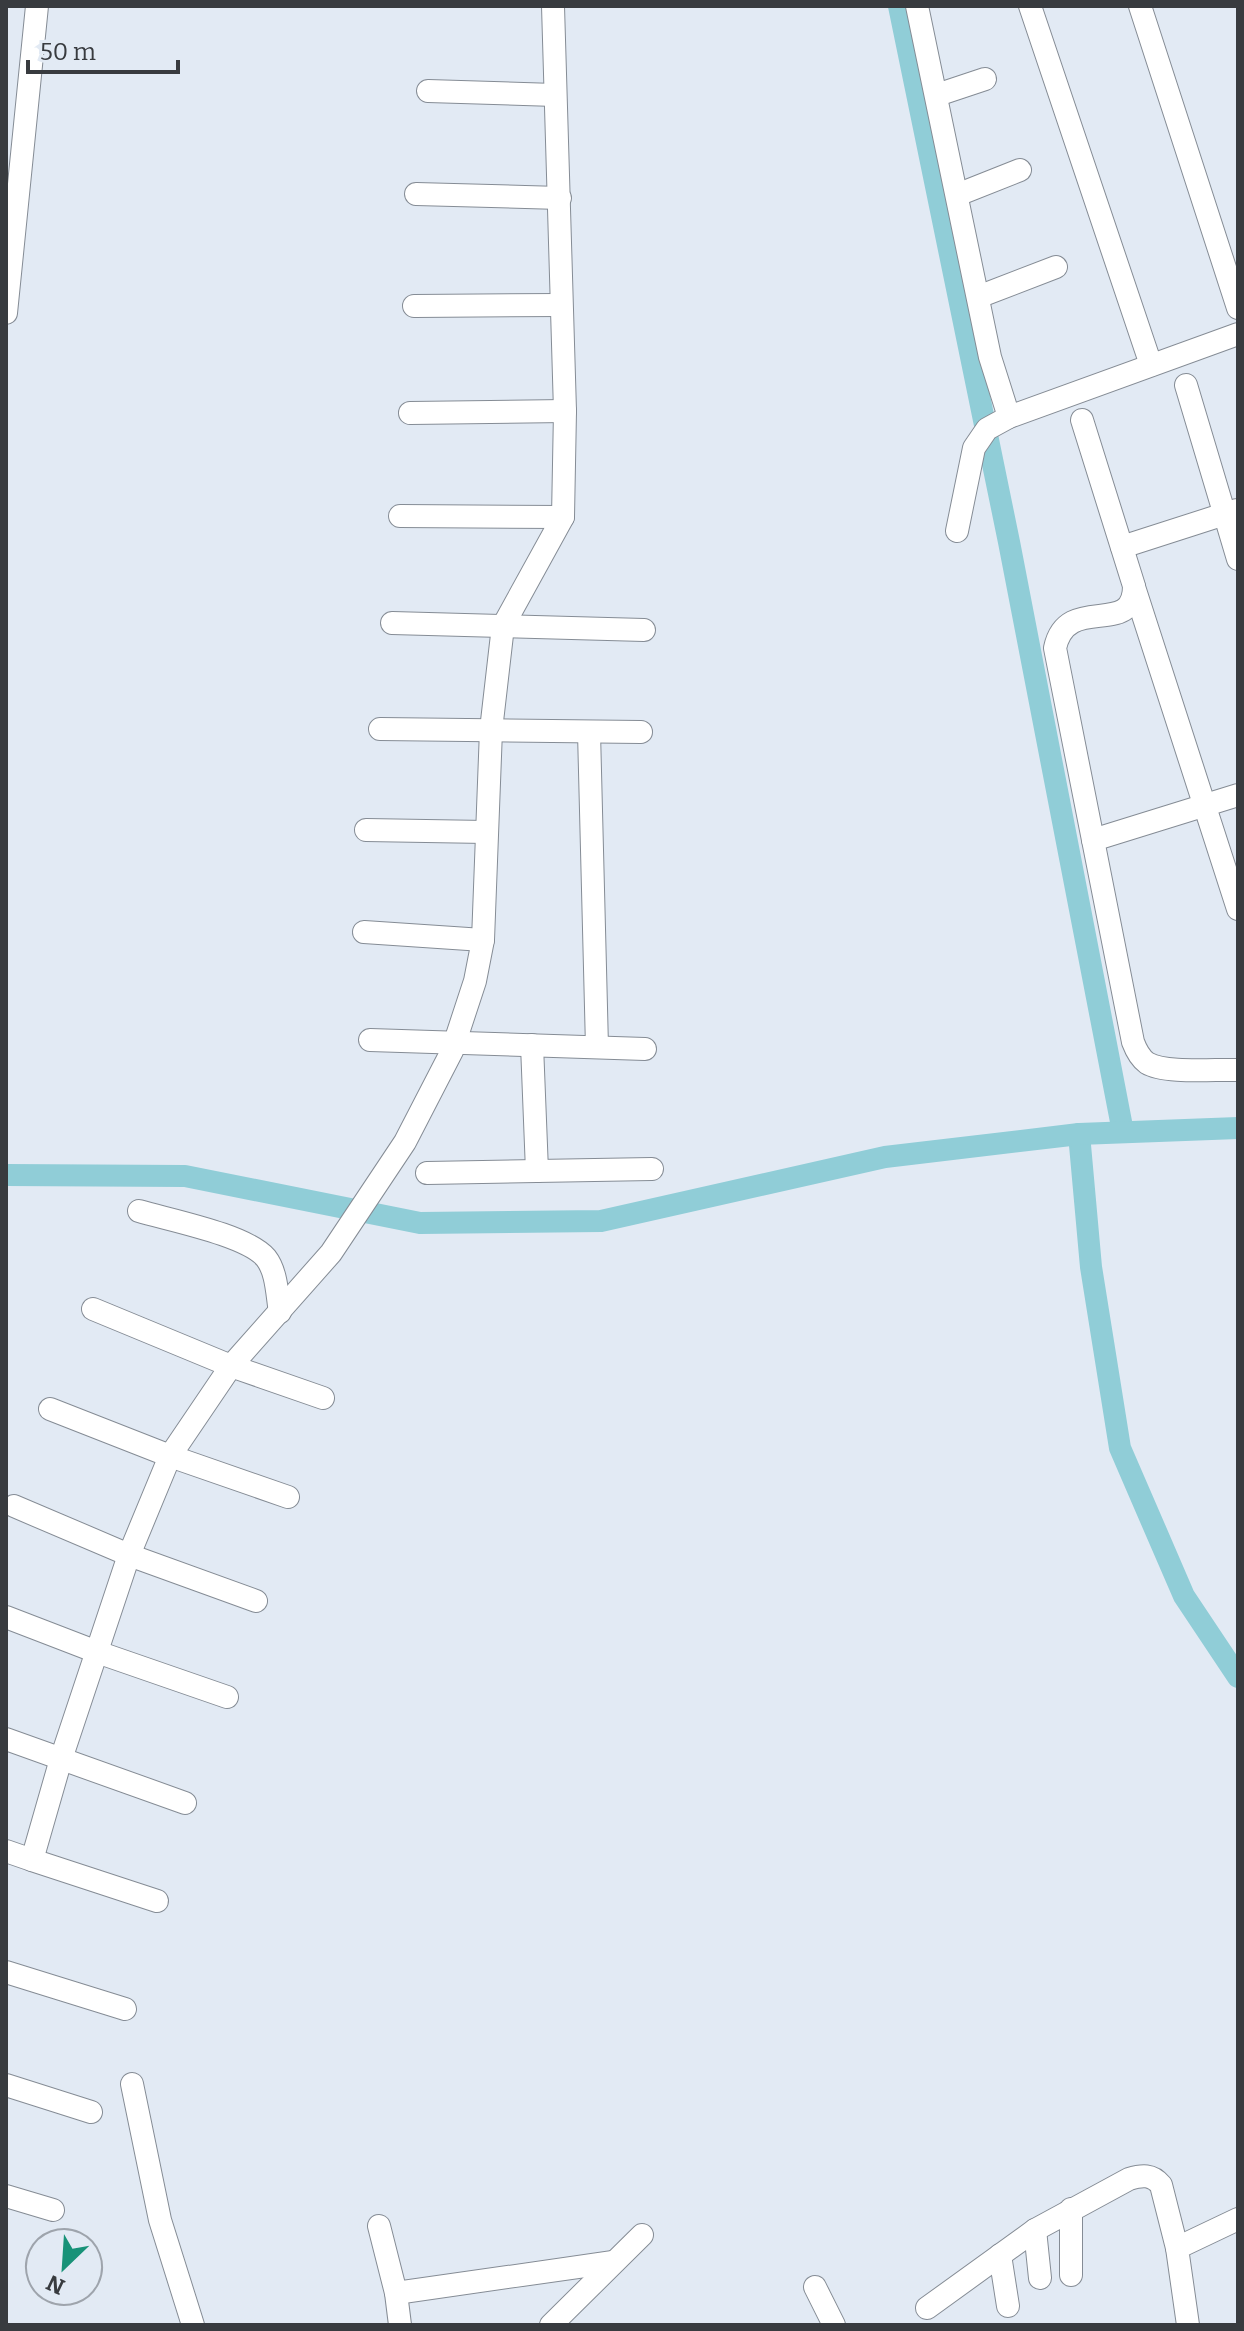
<svg xmlns="http://www.w3.org/2000/svg" width="1244" height="2331" font-family="Bitter,serif">
<style>
.lines{fill:none;stroke-linecap:round;stroke-linejoin:round}
.canal{stroke:#90cdd7;stroke-width:22}
.minor-casing{stroke:#858c95;stroke-width:24}
.minor{stroke:#fff;stroke-width:22}
</style>
<rect width="100%" height="100%" fill="#e2eaf4"/>
<g class="lines">
<g class="canal">
<polyline points="899,6 1009,542 1123,1132"/>
<polyline points="1079,1134 1091,1267 1120,1448 1184,1596 1238,1677"/>
<polyline points="6,1175 185,1176 420,1223 601,1221 885,1157 1079,1134 1238,1128"/>
</g>
<g class="minor-casing">
<g id="minor">
<polyline points="917,6 990,357 1009,417"/>
<polyline points="1030,6 1151,365"/>
<polyline points="1140,6 1238,308"/>
<polyline points="428,91 555,95"/>
<polyline points="937,95 985,79"/>
<polyline points="416,194 560,198"/>
<polyline points="957,195 1020,170"/>
<polyline points="978,297 1056,267"/>
<polyline points="414,306 561,305"/>
<polyline points="6,313 37,6"/>
<polyline points="1186,385 1238,559"/>
<polyline points="410,413 565,411"/>
<path d="M 1082,420 L 1134,586 C 1134,639 1067,592 1055,648 L 1133,1042 C 1136,1050 1140,1058 1147,1063 C 1165,1074 1216,1069 1238,1070"/>
<polyline points="400,516 563,517"/>
<polyline points="957,531 974,448 987,429 1009,417 1238,334"/>
<polyline points="1122,547 1237,510"/>
<polyline points="1134,587 1238,909"/>
<polyline points="392,623 644,630"/>
<polyline points="380,729 641,732"/>
<polyline points="589,732 597,1047"/>
<polyline points="366,830 486,832"/>
<polyline points="1093,840 1238,795"/>
<polyline points="364,932 483,940"/>
<polyline points="370,1040 645,1049"/>
<polyline points="532,1045 537,1171"/>
<polyline points="427,1173 652,1169"/>
<path d="M 139,1211 C 169,1220 247,1235 266,1258 C 277,1272 277,1295 280,1312"/>
<polyline points="93,1309 231,1366 323,1398"/>
<polyline points="50,1409 170,1456 288,1497"/>
<polyline points="14,1506 129,1555 256,1601"/>
<polyline points="6,1617 97,1652 227,1697"/>
<polyline points="6,1739 185,1803"/>
<polyline points="6,1851 32,1860 61,1759 129,1555 170,1456 231,1366 331,1253 405,1142 452,1051 475,981 483,940 491,730 503,626 563,517 565,411 553,6"/>
<polyline points="32,1860 157,1901"/>
<polyline points="6,1972 125,2009"/>
<polyline points="132,2084 160,2220 193,2325"/>
<polyline points="6,2085 91,2112"/>
<polyline points="6,2196 53,2210"/>
<polyline points="1071,2209 1071,2275"/>
<polyline points="379,2226 396,2293 613,2262"/>
<polyline points="1035,2230 1040,2278"/>
<polyline points="1000,2255 1008,2306"/>
<polyline points="815,2287 834,2325"/>
<polyline points="396,2293 400,2325"/>
<path d="M 927,2308 L 1035,2230 L 1129,2179 C 1142,2175 1152,2174 1161,2185 L 1177,2248"/>
<polyline points="551,2325 642,2235"/>
<polyline points="1188,2325 1177,2248 1238,2219"/>
</g>
</g>
<use href="#minor" class="minor"/>
</g>
<rect width="1244" height="2331" fill="none" stroke="#383b3f" stroke-width="16"/>
<g transform="translate(64 2267) rotate(205)"><circle r="38" fill="#e2eaf4" stroke="#9ea4ac" stroke-width="2"/>
<path d="M0-6L14 30L0 20L-14 30Z" fill="#189278"/>
<text y="-12" font-size="22" font-weight="bold" text-anchor="middle" fill="#383b3f">N</text>
</g>
<path d="M28 60v12h150v-12" fill="none" stroke="#383b3f" stroke-width="4"/>
<text x="40" y="60" font-size="24" fill="#383b3f" stroke="#e2eaf4" stroke-width="6" paint-order="stroke">50 m</text>
</svg>
